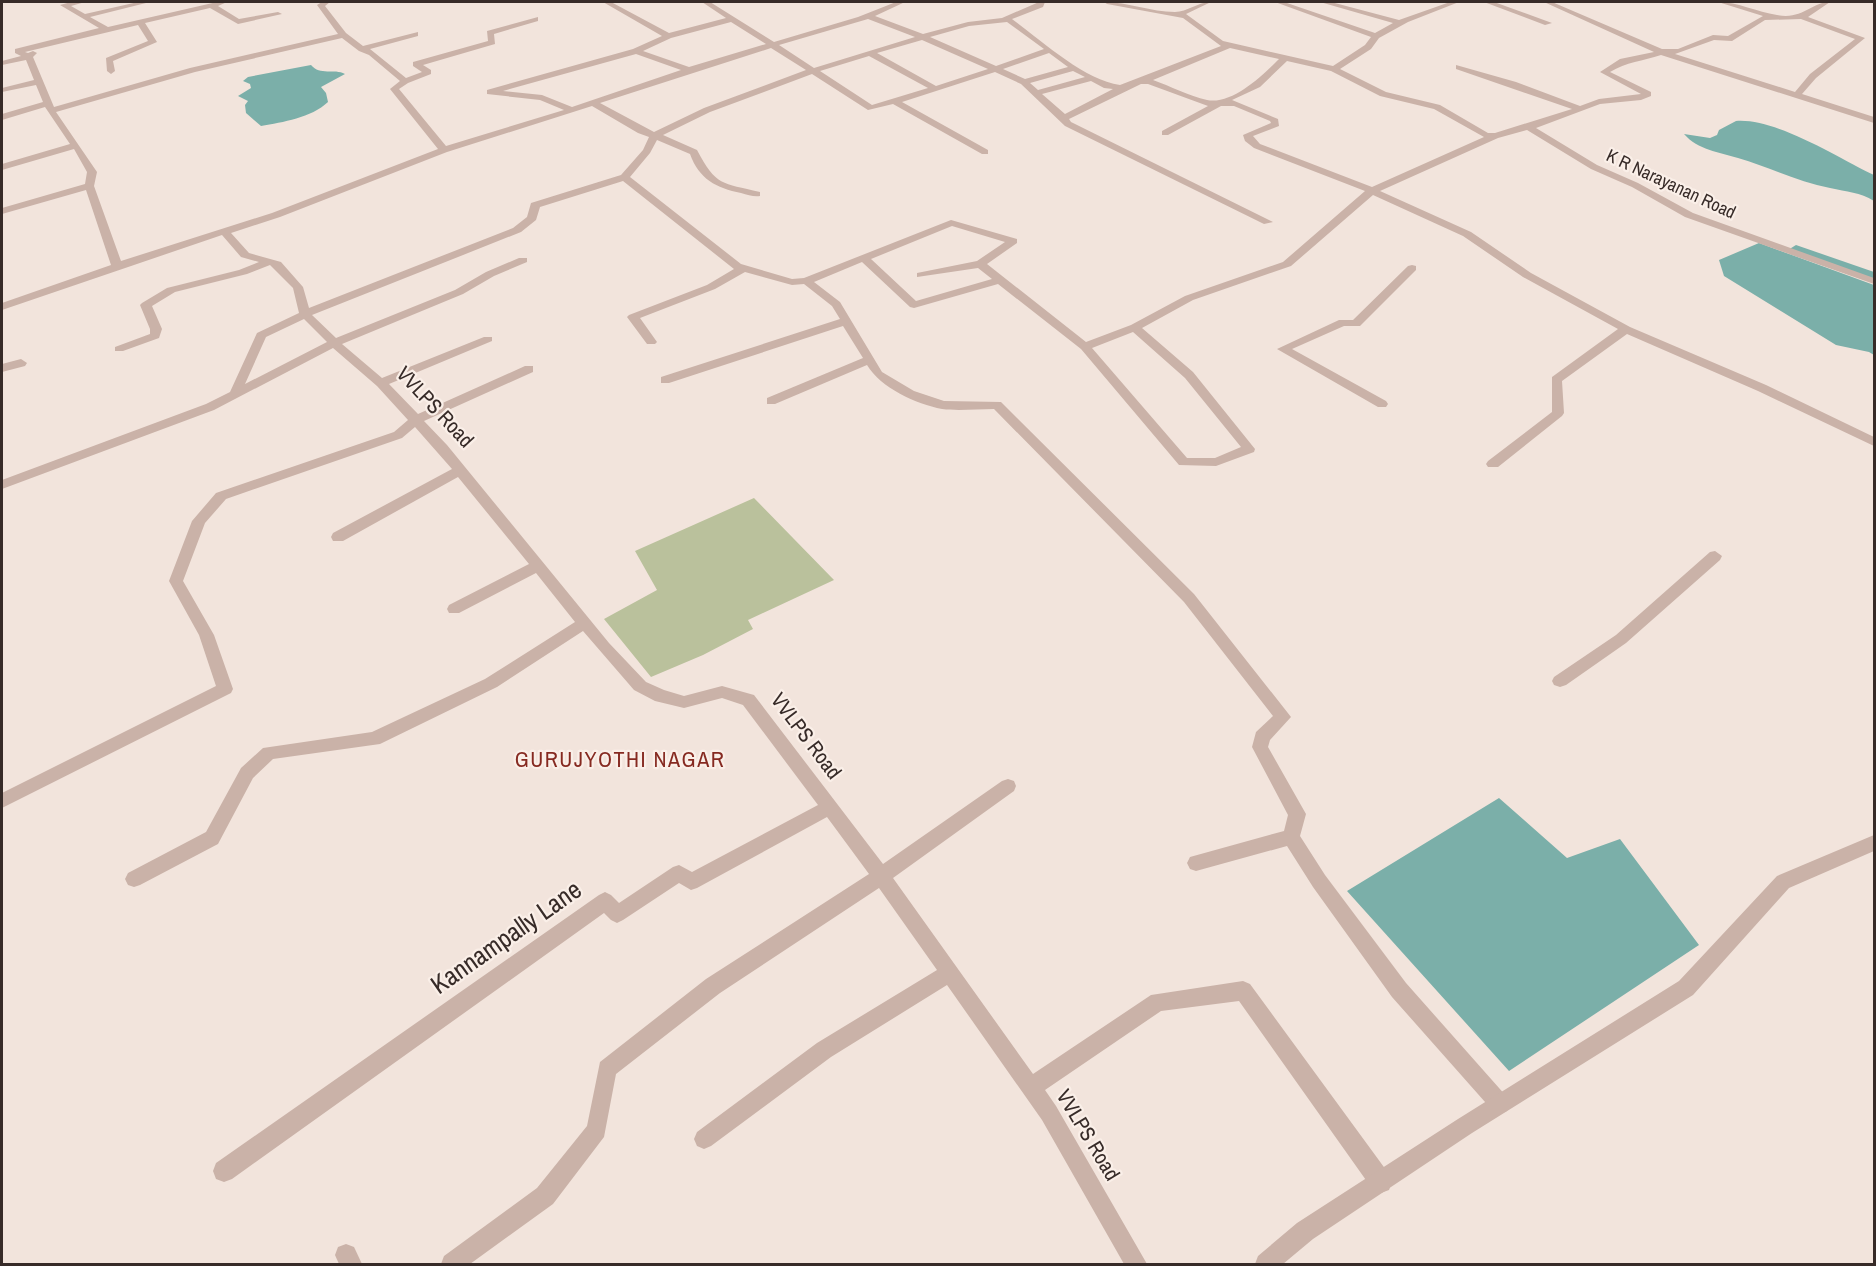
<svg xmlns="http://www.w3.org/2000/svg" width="1876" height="1266" font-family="'Archivo Narrow',sans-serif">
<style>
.green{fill:#bac19c}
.water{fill:#7bafa9}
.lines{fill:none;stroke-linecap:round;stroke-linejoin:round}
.canal{fill:#7bafa9;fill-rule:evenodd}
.minor{fill:#cab2a8;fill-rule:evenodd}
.tertiary{fill:#cab2a8;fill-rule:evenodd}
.labels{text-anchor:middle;stroke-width:4.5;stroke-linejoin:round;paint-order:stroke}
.far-street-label{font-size:18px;fill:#372b28;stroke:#faefe8}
.street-label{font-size:21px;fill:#372b28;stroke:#faefe8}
.neighbourhood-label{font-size:22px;letter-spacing:1.5px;fill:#862a21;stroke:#faefe8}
.near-street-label{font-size:26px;fill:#372b28;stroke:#faefe8}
</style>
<rect width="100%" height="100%" fill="#f2e4dc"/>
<polygon class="green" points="754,498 834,580 748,620 753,629 703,655 651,677 604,619 657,590 635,551"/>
<g class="water">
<path d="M 311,65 C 320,76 334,68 345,74 L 321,87 L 326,93 L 328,102 C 311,118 283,122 261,126 L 246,113 L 245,105 L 248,101 L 238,96 L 251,88 L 250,84 L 243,81 L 248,77 Z"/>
<path d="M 1736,121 C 1777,118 1838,158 1874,175 L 1874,201 C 1860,192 1847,192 1830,188 C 1799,182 1769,167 1738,158 C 1719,152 1698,150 1684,134 L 1710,138 L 1717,135 L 1719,130 Z"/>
<polygon points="1759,243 1874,285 1874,355 1869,352 1836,345 1724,276 1719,260"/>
<polygon points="1499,798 1567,858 1620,839 1699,945 1509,1071 1347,891"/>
</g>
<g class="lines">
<polygon class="canal" points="1796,245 1874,272 1874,283 1790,254 1788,250"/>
<g class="minor">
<path d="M 71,2 L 85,2 L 71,6 L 85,14 L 138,2 L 150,2 L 90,17 L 108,27 L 217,2 L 227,2 L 218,6 L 239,19 L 278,12 L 282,14 L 238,24 L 210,8 L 145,23 L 157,42 L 113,61 L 115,71 L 111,74 L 107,71 L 106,58 L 148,41 L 138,25 L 25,52 L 28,53 L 33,51 L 37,53 L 33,57 L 54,107 L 190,68 L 338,34 L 317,5 L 322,2 L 330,2 L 325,6 L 346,33 L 363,46 L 418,32 L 418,36 L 370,49 L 406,78 L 422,72 L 413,66 L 413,62 L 488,41 L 487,31 L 538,17 L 538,21 L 494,34 L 495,44 L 423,65 L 431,70 L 431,74 L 408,83 L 399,89 L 446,146 L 564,110 L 540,100 L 487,94 L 487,90 L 633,49 L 662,36 L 603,2 L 611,2 L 669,33 L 726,18 L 702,2 L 710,2 L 774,42 L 858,17 L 896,2 L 905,2 L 875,16 L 923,34 L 968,22 L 1002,18 L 1039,2 L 1045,2 L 1043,7 L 1012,19 C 1041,40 1084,80 1120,85 L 1221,46 L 1183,18 L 1107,4 L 1104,2 C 1128,2 1151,12 1175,12 C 1187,12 1198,2 1211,2 L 1186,14 L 1223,41 L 1333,66 L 1365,45 L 1371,37 L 1275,2 L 1284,2 L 1375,33 L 1393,23 L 1320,2 L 1331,2 L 1399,20 L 1450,2 L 1459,2 L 1408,22 L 1379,38 L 1371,49 L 1340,69 L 1386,92 L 1440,105 L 1488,133 L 1495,133 L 1572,109 L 1456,69 L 1456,65 L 1516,82 L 1580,106 L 1599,99 L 1641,94 L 1600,72 L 1620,59 L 1654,52 L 1544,2 L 1552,2 L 1662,49 L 1678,49 L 1713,35 L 1728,36 L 1763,16 L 1718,2 C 1738,2 1757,12 1777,15 C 1803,20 1811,2 1830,2 L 1808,17 L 1865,38 L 1816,78 L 1802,94 L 1874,117 L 1874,123 L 1661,55 C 1643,61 1626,62 1610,72 L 1651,92 L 1651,96 L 1641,100 L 1600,104 L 1536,128 L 1597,165 L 1638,183 L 1693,213 L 1874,278 L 1874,284 L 1685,217 L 1632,187 L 1591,169 L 1527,130 L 1498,138 L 1380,191 L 1471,232 L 1531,273 L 1630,327 L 1766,385 L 1874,437 L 1874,446 L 1758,391 L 1627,334 L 1562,381 L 1564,413 L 1562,416 L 1498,467 L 1488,467 L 1486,464 L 1488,461 L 1552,412 L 1552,377 L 1618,329 L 1523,277 L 1463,236 L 1373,195 L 1291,266 L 1193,300 L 1142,328 L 1193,372 L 1255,449 L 1254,452 L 1216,466 L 1179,465 L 1081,349 L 998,284 L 914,308 L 910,307 L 862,262 L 814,282 L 840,302 L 882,372 L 914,391 L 944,401 L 1001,402 L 1194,594 L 1291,717 L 1270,740 L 1268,747 L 1306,814 L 1300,836 L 1325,875 L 1406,983 L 1507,1097 L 1510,1104 L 1507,1111 L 1500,1114 L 1493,1111 L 1392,997 L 1313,887 L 1287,846 L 1196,871 L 1190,869 L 1187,863 L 1190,857 L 1284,831 L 1288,815 L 1252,747 L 1256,732 L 1273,716 L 1184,602 L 994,409 C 977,409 958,411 942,409 C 916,404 881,388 867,365 L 775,404 L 767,404 L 767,398 L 863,358 L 843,326 L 669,383 L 661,383 L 661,377 L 840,319 L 832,306 L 804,284 L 792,285 L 745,272 L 715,289 L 640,318 L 657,342 L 655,344 L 647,344 L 627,317 L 629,315 L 707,285 L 734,269 L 623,181 L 540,207 L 536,220 L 521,232 L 312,315 L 336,338 L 455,290 L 486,272 L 519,258 L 527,258 L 527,262 L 494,276 L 463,294 L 342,344 L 382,378 L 484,337 L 492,337 L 492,341 L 389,384 L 418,414 L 525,366 L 533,366 L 533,372 L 424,421 L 447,445 L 609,643 L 646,682 L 664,690 L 684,696 L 722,686 L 754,695 L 883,864 L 1002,781 L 1008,779 L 1014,781 L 1016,786 L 1014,791 L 893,878 L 1033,1074 L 1151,995 L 1243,981 L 1250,984 L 1389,1174 L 1392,1182 L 1389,1190 L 1381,1193 L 1373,1190 L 1239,1001 L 1161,1011 L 1045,1090 L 1056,1106 L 1147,1264 L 1124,1264 L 1042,1120 L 947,985 L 831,1057 L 711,1146 L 704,1149 L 697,1146 L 694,1139 L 697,1132 L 817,1043 L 937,970 L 879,888 L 720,993 L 616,1074 L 604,1137 L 553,1204 L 470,1264 L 441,1264 L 444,1256 L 537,1188 L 587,1126 L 600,1062 L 706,979 L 869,874 L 827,817 L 697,888 L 691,890 L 679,883 L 623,920 L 617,923 L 611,920 L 604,913 L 232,1179 L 224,1182 L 216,1179 L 213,1171 L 216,1163 L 599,895 L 605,892 L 611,895 L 619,903 L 673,867 L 679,865 L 692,872 L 818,805 L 743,705 L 722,698 L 684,708 L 655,701 L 634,690 L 583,631 L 497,687 L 380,744 L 273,759 L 253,778 L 218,844 L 140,885 L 134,887 L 128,885 L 125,879 L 128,873 L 206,832 L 241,768 L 263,748 L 372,732 L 485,679 L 575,622 L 536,573 L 459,613 L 449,613 L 447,609 L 449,605 L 529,564 L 458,477 L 343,541 L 333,541 L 331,537 L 333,533 L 452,469 L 415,427 L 402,438 L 226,499 L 205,523 L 183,581 L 214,635 L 233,689 L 231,693 L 2,808 L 2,793 L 216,686 L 199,635 L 169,581 L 192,521 L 216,493 L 394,432 L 408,420 L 377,386 L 333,348 L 214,410 L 2,489 L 2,480 L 206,404 L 230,392 L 257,333 L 299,313 L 293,288 L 270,265 L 247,274 L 175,292 L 152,306 L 162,329 L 159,338 L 123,351 L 115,351 L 115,347 L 150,334 L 150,329 L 140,305 L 142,303 L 167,288 L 239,270 L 259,262 L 241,257 L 222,235 L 2,310 L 2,303 L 111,265 L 86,190 L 2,214 L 2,208 L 85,184 L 87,172 L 74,149 L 2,170 L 2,164 L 70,144 L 45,107 L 2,120 L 2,114 L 43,102 L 36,85 L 2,92 L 2,88 L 34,80 L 26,60 L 2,65 L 2,61 L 21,56 L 15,53 L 15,49 L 99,28 L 60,5 ZM 868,19 L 915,37 L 814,68 L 779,45 ZM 1801,19 L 1855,39 L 1810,74 L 1795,92 L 1675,54 L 1714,40 L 1732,41 L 1765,20 ZM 731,22 L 766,44 L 689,67 L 643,51 L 671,38 ZM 1007,22 L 1044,49 L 996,66 L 930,37 L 969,26 ZM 342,38 L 359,51 L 369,55 L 400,81 L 390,89 L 438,149 L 272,213 L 121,261 L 94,186 L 97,172 L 56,112 L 195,72 ZM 922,40 L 988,69 L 936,86 L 877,53 ZM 771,48 L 806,70 L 704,108 L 654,132 L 600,103 ZM 1230,48 L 1279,59 C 1263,75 1232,105 1207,100 C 1189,96 1170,86 1153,80 ZM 1049,53 L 1068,67 L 1025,79 L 1003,69 ZM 636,54 L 681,70 L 572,107 L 542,95 L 503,91 ZM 869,56 L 928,88 L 872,105 L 820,71 ZM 1287,61 L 1331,71 L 1380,96 L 1434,109 L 1484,137 L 1372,187 L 1260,144 L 1253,136 L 1279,126 L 1278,119 L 1232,100 L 1260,87 ZM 1073,71 L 1085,77 L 1038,90 L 1030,83 ZM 995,72 L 1021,84 L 1065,126 L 1264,224 L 1273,222 L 1071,122 L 1069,119 L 1141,84 L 1148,84 L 1208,106 L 1162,131 L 1162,135 L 1168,135 L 1221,106 L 1234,106 L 1270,121 L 1271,123 L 1243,135 L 1245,141 L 1254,148 L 1365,191 L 1283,262 L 1185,296 L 1131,325 L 1086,342 L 987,264 L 1017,243 L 1017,239 L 951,220 L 804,278 L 792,279 L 741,264 L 630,177 L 650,153 L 657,140 L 690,154 C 699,179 716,188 741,193 C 748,195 754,197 760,196 L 760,192 C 722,183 716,186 697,150 L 663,135 L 710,112 L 812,74 L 868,110 L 893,104 L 982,154 L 988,154 L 988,150 L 902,102 ZM 1091,81 L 1104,88 L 1113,89 L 1065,114 L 1042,94 ZM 592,106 L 638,133 L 649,137 L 643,150 L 621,175 L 531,203 L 527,217 L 513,228 L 309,308 L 303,287 L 281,262 L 249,253 L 231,233 L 280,217 L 447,152 ZM 952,226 L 1005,242 L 977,261 L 917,273 L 917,277 L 978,268 L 992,279 L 916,301 L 871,259 ZM 304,319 L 327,342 L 245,384 L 266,337 ZM 1133,332 L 1185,378 L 1241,447 L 1215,458 L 1187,458 L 1092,348 Z"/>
<polygon points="1484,2 1494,2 1552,23 1545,25"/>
<polygon points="1412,265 1416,266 1416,270 1360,326 1344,326 1292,349 1386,401 1388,404 1386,407 1378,407 1277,349 1339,320 1353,320 1408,266"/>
<polygon points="21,359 27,363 25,366 2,372 2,364"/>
<polygon points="1715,551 1722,556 1720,560 1626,643 1566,685 1560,687 1554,685 1552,681 1554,677 1616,635 1710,552"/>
<polygon points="346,1244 354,1247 362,1264 339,1264 335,1255 338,1247"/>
</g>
<polygon class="tertiary" points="1874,835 1874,851 1789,888 1693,995 1472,1133 1313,1239 1283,1264 1255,1264 1258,1256 1297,1223 1458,1119 1679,981 1777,876"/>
</g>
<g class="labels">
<g class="far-street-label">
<text transform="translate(1671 184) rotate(25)" y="6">K R Narayanan Road</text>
</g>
<g class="street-label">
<text transform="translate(435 407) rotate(47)" y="7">VVLPS Road</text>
<text transform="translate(806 736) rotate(53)" y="7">VVLPS Road</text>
<text transform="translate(1088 1135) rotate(59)" y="7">VVLPS Road</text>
</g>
<g class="neighbourhood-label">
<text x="620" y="767">GURUJYOTHI NAGAR</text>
</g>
<g class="near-street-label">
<text transform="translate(506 937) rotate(-35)" y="9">Kannampally Lane</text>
</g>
</g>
<rect width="1876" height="1266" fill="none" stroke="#372b28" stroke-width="6"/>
</svg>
